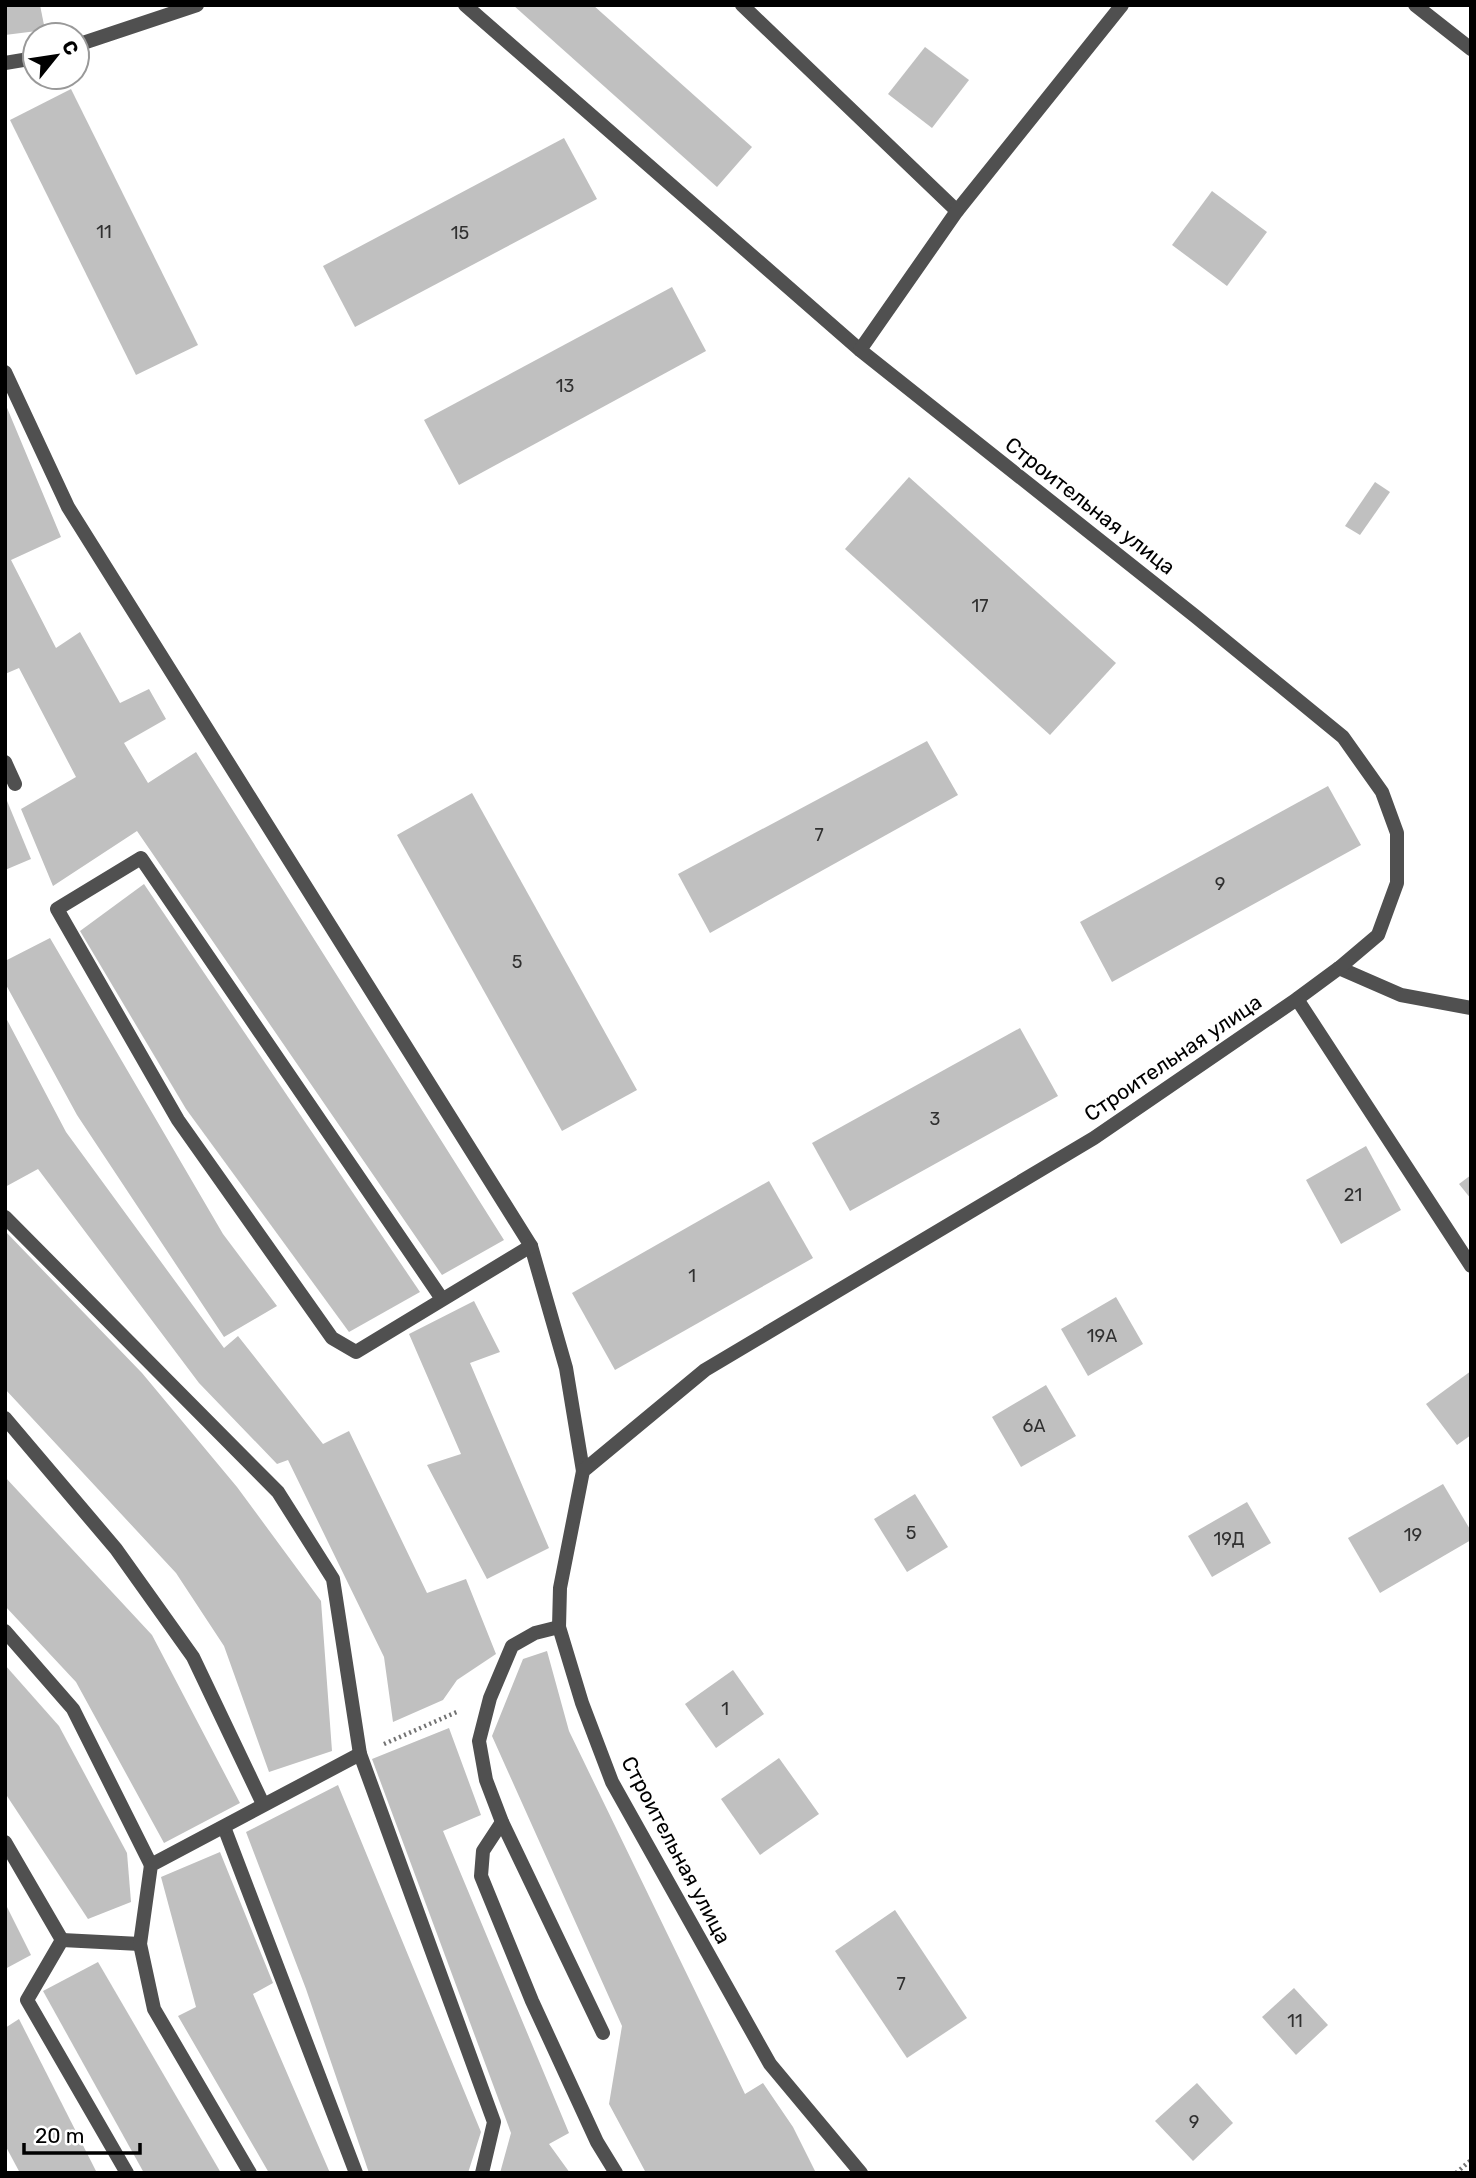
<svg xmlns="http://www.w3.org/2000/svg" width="1476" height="2178" font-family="Rubik,sans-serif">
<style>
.building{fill:#c0c0c0}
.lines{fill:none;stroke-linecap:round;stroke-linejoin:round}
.path{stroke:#727272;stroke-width:4.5;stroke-dasharray:2 3.5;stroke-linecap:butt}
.lane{stroke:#505050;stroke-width:14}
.street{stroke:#505050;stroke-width:14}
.labels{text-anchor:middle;stroke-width:5;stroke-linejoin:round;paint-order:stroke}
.number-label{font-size:18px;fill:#303030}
.street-label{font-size:21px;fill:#000;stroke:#fff}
</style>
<rect width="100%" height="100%" fill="#fff"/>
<g class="building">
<polygon points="5,5 40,5 45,30 5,35"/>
<polygon points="513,5 593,5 752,147 717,187"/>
<polygon points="925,47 969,80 932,128 888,94"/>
<polygon points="71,89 198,345 136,375 10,120"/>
<polygon points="564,138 597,199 355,327 323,266"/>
<polygon points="1212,191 1267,232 1227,286 1172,245"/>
<polygon points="672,287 706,351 459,485 424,420"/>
<polygon points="5,403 61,537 11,560 56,648 80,632 120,703 149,689 166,719 124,743 148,783 196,752 504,1240 442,1275 137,831 53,886 21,809 76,777 19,668 5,674"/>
<polygon points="909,477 1116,663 1050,735 845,549"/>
<polygon points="1375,482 1390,492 1360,535 1345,526"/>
<polygon points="927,741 958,795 710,933 678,874"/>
<polygon points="1328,786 1361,845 1112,982 1080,922"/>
<polygon points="472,793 637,1090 562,1131 397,835"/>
<polygon points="5,796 31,859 5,870"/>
<polygon points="144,884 420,1292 349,1332 186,1109 80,931"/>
<polygon points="50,938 223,1234 277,1306 224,1337 77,1115 5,983 5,961"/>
<polygon points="5,1016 66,1132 224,1348 238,1336 323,1444 349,1431 427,1593 466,1579 496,1654 457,1680 443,1700 393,1722 384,1657 288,1460 277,1464 199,1383 38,1169 5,1187"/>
<polygon points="1020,1028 1058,1096 850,1211 812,1143"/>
<polygon points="1366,1146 1401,1210 1341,1244 1306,1180"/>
<polygon points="1471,1175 1471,1199 1459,1184"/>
<polygon points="769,1181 813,1258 615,1370 572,1293"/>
<polygon points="5,1231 142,1373 237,1487 321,1601 332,1751 269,1772 224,1646 176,1573 5,1389"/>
<polygon points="1116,1297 1143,1344 1088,1376 1061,1329"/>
<polygon points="474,1301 500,1352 470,1363 549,1548 487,1579 427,1465 461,1454 409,1334"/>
<polygon points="1471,1371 1471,1435 1457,1445 1426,1404"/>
<polygon points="1046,1385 1076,1436 1021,1467 992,1417"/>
<polygon points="5,1477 152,1635 240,1803 164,1843 76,1682 5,1606"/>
<polygon points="1443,1484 1471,1531 1471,1540 1380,1593 1348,1538"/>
<polygon points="915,1494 948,1547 907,1572 874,1519"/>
<polygon points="1247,1502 1271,1543 1212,1577 1188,1536"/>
<polygon points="547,1651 569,1731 745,2094 763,2083 793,2127 816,2173 646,2173 609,2104 622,2026 492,1736 523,1659"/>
<polygon points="5,1665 59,1726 127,1853 131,1902 88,1919 5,1793"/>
<polygon points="733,1670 764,1714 716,1748 685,1704"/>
<polygon points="449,1728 481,1815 443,1831 569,2133 549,2144 570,2173 500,2173 511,2133 372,1759"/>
<polygon points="779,1758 819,1814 760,1855 721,1799"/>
<polygon points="338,1785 481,2132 468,2173 369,2173 306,1989 246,1832"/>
<polygon points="220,1852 273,1983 253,1994 330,2173 269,2173 178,2016 196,2007 161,1877"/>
<polygon points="5,1903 31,1955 5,1969"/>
<polygon points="895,1910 967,2018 907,2058 835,1951"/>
<polygon points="98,1962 221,2173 144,2173 43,1991"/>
<polygon points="1294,1988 1328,2025 1296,2055 1262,2017"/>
<polygon points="19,2019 97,2173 20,2173 5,2145 5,2028"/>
<polygon points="1197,2083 1233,2123 1193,2161 1155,2121"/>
</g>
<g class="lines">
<g class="path">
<polyline points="384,1744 459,1711"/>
<polyline points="1456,2173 1471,2160"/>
</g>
<g class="lane">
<polyline points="465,5 860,350"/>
<polyline points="742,5 957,211"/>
<polyline points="1415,5 1471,49"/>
<polyline points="77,45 197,5"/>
<polyline points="5,63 35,58"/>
<polyline points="5,372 68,507 531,1246 566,1368 583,1471"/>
<polyline points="5,762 15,784"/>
<polyline points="1339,968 1401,995 1471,1008"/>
<polyline points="1297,999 1471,1266"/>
<polyline points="5,1217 278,1492 333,1579 360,1754"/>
<polyline points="442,1299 141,858 57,909 178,1120 332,1338 356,1352 531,1246"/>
<polyline points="5,1418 116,1549 193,1657 263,1804"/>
<polyline points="559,1627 535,1633 512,1646 490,1698 479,1741 486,1780 502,1822 603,2033"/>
<polyline points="5,1631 73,1709 151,1865"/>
<polyline points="502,1822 483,1851 481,1876 532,2001 597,2142 616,2173"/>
<polyline points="224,1827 356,2173"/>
<polyline points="5,1842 62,1940"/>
<polyline points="127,2173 27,2000 62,1940 140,1944"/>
<polyline points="250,2173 154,2009 140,1944 151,1865 360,1754 494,2122 482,2173"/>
</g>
<polyline class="street" points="861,2173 770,2064 612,1782 582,1703 559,1627 560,1588 583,1471 705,1370 1094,1138 1297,999 1339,968 1378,935 1397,883 1397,833 1382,792 1343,737 1195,616 860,350 957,211 1122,5"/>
</g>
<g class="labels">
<g class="number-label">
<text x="104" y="238">11</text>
<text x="460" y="239">15</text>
<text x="565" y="392">13</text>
<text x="980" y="612">17</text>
<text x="819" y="841">7</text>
<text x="1220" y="890">9</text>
<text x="517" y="968">5</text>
<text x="935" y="1125">3</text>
<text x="1353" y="1201">21</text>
<text x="692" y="1282">1</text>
<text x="1102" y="1342">19А</text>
<text x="1034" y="1432">6А</text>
<text x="911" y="1539">5</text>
<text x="1413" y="1541">19</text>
<text x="1229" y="1545">19Д</text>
<text x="725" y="1715">1</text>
<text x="901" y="1990">7</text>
<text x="1295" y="2027">11</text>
<text x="1194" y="2128">9</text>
</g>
<g class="street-label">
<text transform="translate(1090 506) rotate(38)" y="7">Строительная улица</text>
<text transform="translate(1173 1058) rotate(-34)" y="7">Строительная улица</text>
<text transform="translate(676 1850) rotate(62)" y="7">Строительная улица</text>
</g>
</g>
<rect width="1476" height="2178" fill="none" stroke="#000000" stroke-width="14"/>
<g transform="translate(56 56) rotate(60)"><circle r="33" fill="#ffffff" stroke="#999999" stroke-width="2"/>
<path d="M0-5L12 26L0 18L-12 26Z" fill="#000000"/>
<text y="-10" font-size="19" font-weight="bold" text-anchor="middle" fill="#000000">С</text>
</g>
<path d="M24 2143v10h116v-10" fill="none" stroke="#000000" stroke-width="3.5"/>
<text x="35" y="2143" font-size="21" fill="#000000" stroke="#ffffff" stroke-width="5" paint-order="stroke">20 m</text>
</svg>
